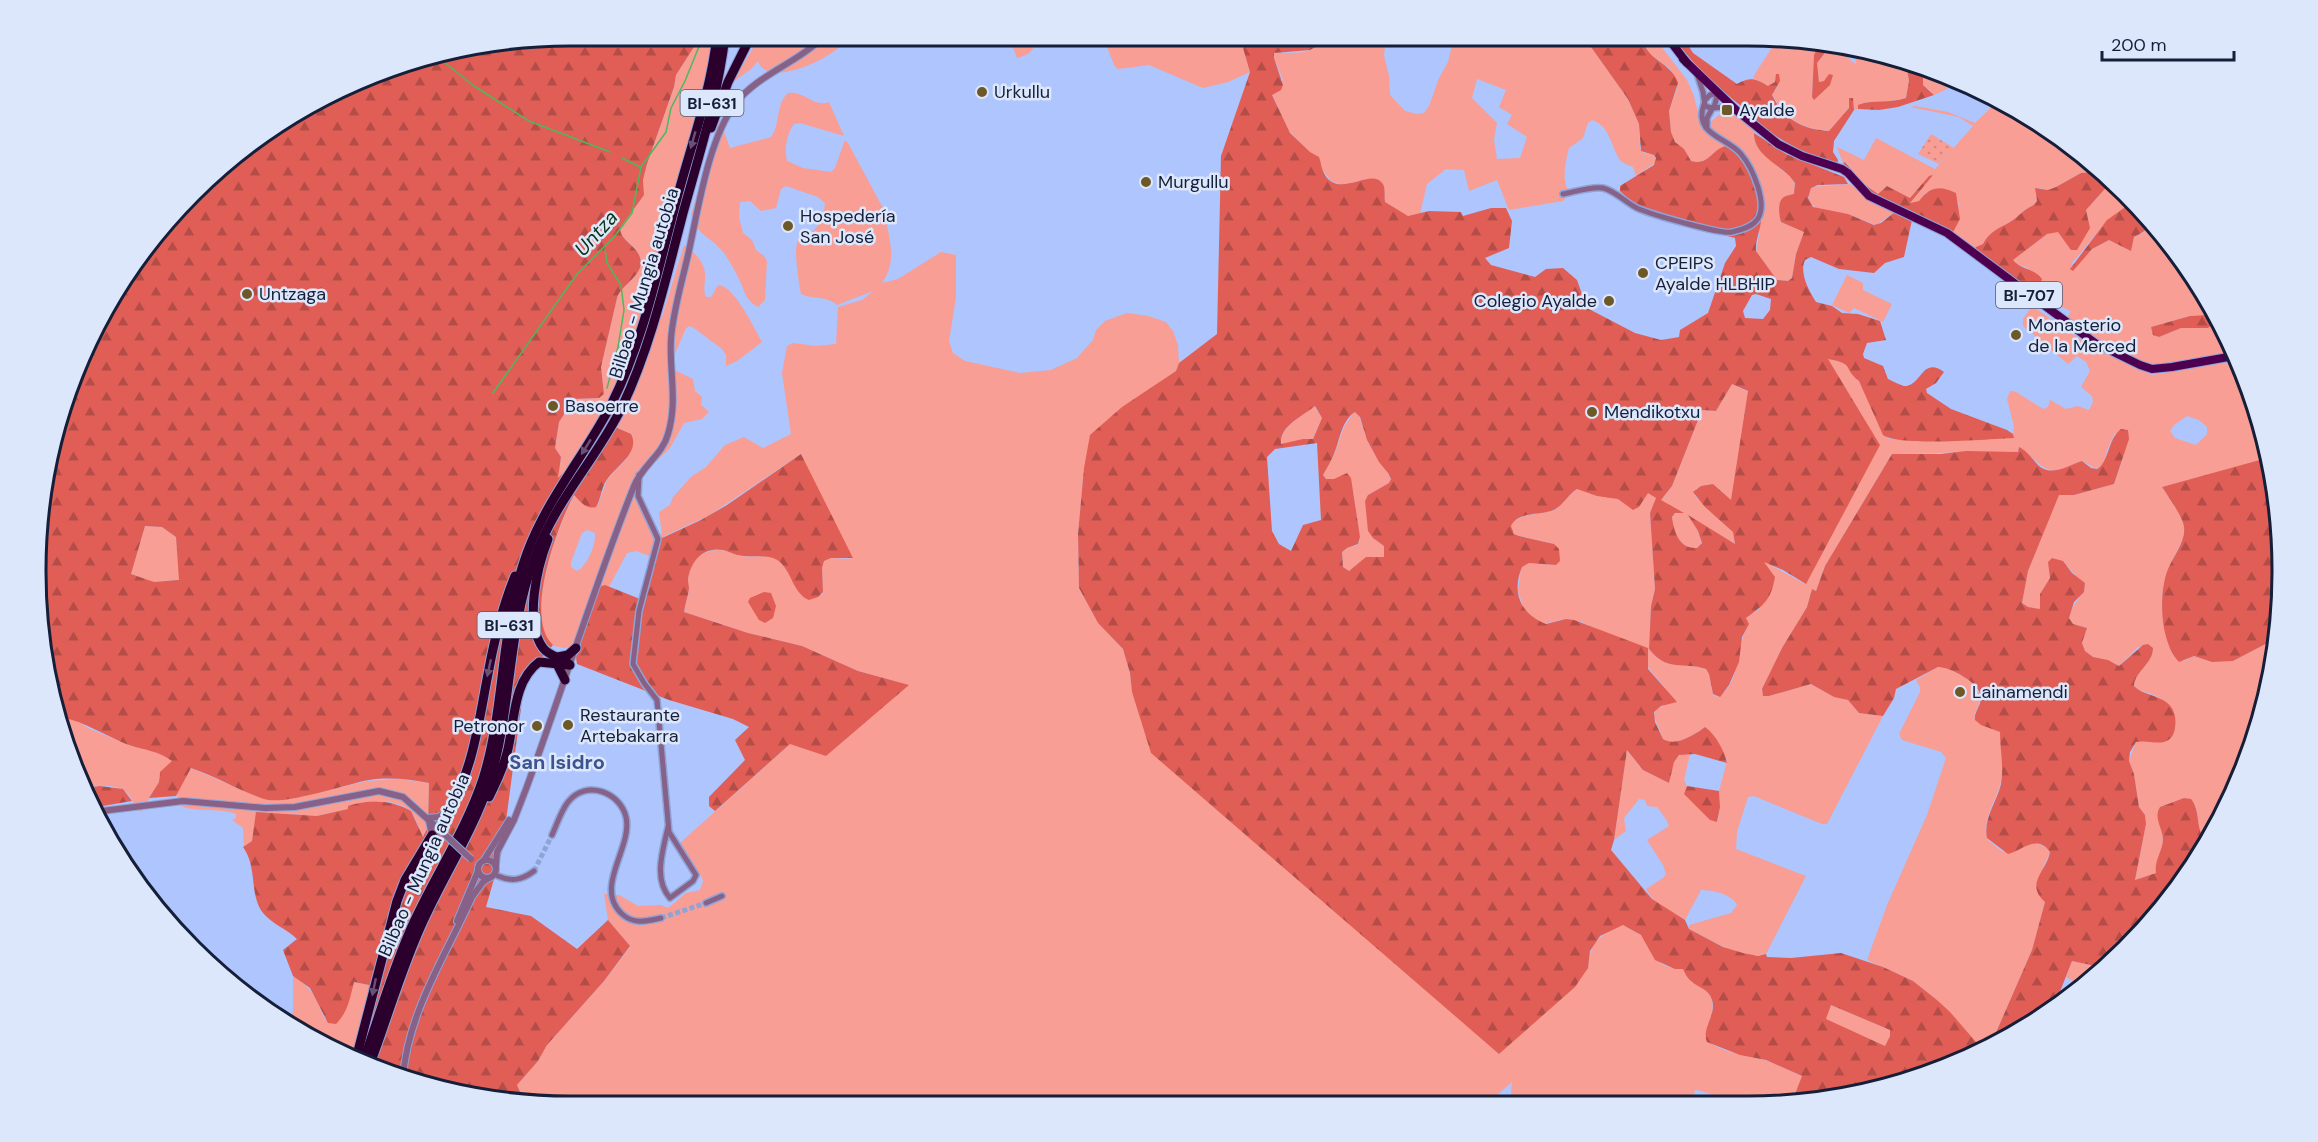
<svg xmlns="http://www.w3.org/2000/svg" width="2318" height="1142" font-family="'DM Sans',sans-serif">
<style>
.grass{fill:#f89e94;fill-rule:evenodd}
.forest{fill:url(#forest-firs);fill-rule:evenodd}
.park{fill:url(#park-dots)}
.lines{fill:none;stroke-linecap:round;stroke-linejoin:round}
.stream{stroke:#4cb95e;stroke-width:1.5}
.minor-tunnel{stroke:#8fa4d6;stroke-width:5;stroke-dasharray:5 2.5;stroke-linecap:butt}
.minor-casing{stroke:#8fa4d6;stroke-width:8}
.tertiary-casing{stroke:#8fa4d6;stroke-width:8}
.primary-casing{stroke:#8fa4d6;stroke-width:10}
.trunk-casing{stroke:#8fa4d6;stroke-width:10}
.motorway-casing{stroke:#8fa4d6;stroke-width:11}
.minor{stroke:#876187;stroke-width:5}
.tertiary{stroke:#876187;stroke-width:6}
.primary{stroke:#4d0050;stroke-width:8}
.trunk{stroke:#3c003e;stroke-width:8}
.motorway{stroke:#2b002d;stroke-width:9}
.tertiary-bridge-casing{stroke:#8fa4d6;stroke-width:8;stroke-linecap:butt}
.tertiary-bridge{stroke:#876187;stroke-width:6}
.oneway{fill:#695175}
.poi-dot{fill:#6d5928;stroke:#dde7fc;stroke-width:2}
.labels{text-anchor:middle;stroke-width:5;stroke-linejoin:round;paint-order:stroke}
.shield{fill:#dde7fc;stroke:#515b74;stroke-width:1.5}
.shield-label{font-size:16px;font-weight:bold;fill:#151f39}
.poi-label{font-size:18px;fill:#151f39;stroke:#dde7fc;text-anchor:start}
.street-label{font-size:18px;fill:#151f39;stroke:#dde7fc}
.water-label{font-size:20px;font-style:italic;fill:#083511;stroke:#dde7fc}
.neighbourhood-label{font-size:20px;font-weight:bold;fill:#3c5390;stroke:#dde7fc}
.rim{fill:none;stroke:#151f39;stroke-width:3}
</style>
<defs>
<pattern id="forest-firs" width="22" height="20" patternUnits="userSpaceOnUse" patternTransform="scale(1.5)"><rect width="22" height="20" fill="#e05e55"/><path d="M5 1l3.5 6h-7zM16 11l3.5 6h-7z" fill="#b44d47"/></pattern>
<pattern id="park-dots" width="8" height="8" patternUnits="userSpaceOnUse" patternTransform="scale(1.5)"><rect width="8" height="8" fill="#f89e94"/><path d="M2 2h.1M6 6h.1" fill="none" stroke="#d48880" stroke-width="1.8" stroke-linecap="round"/></pattern>
</defs>
<rect width="100%" height="100%" fill="#aec5fd"/>
<g class="grass">
<path d="M 701,36 L 714,36 L 711,59 L 652,282 L 662,317 L 684,245 C 695,253 706,263 705,277 C 705,285 703,290 706,297 L 711,297 L 718,285 C 734,285 754,328 762,342 L 737,361 L 726,366 L 726,355 L 722,349 L 694,328 L 690,326 L 686,328 L 671,363 L 672,369 L 693,379 L 695,391 L 702,397 L 701,405 L 709,412 L 702,419 L 684,423 L 670,448 L 646,471 L 638,486 L 642,501 L 657,532 L 662,535 L 659,512 L 670,505 L 673,497 L 692,476 L 706,467 L 725,445 L 744,437 L 763,448 L 791,434 L 782,373 L 787,346 L 793,343 L 816,346 L 836,344 L 838,307 L 862,300 L 873,291 L 837,305 C 826,295 813,300 801,294 C 799,284 793,248 798,241 C 801,237 807,235 810,233 C 820,227 824,214 825,203 L 818,197 L 786,186 L 781,189 L 776,208 L 761,211 L 750,201 L 740,202 L 739,217 L 743,233 L 752,240 L 756,250 L 764,256 L 767,261 L 765,300 L 758,307 C 744,299 745,290 738,277 C 734,269 729,260 724,253 C 711,236 699,238 691,215 L 719,118 L 730,148 L 771,137 C 781,124 775,105 788,93 C 804,90 814,108 829,102 L 844,136 L 800,123 L 794,124 C 787,133 784,149 787,161 L 803,168 L 831,172 L 835,168 L 845,140 L 848,143 L 883,208 C 888,234 899,260 882,283 L 898,279 L 941,252 L 956,255 L 956,297 L 949,341 L 953,353 L 965,361 L 1020,373 L 1051,370 L 1077,358 L 1093,340 L 1096,330 L 1105,321 L 1127,313 L 1148,316 L 1166,322 L 1173,331 L 1178,345 L 1179,363 L 1176,371 L 1160,382 L 1084,468 L 1078,534 L 1079,588 L 1098,623 L 1123,649 L 1130,673 L 1132,692 L 1499,1054 L 1588,968 C 1591,940 1599,936 1623,925 C 1628,928 1635,931 1640,935 C 1657,950 1648,967 1683,969 C 1689,979 1694,982 1703,988 C 1720,1000 1710,1020 1705,1036 C 1716,1054 1748,1054 1767,1061 C 1779,1065 1791,1071 1803,1077 L 1792,1102 L 1738,1102 L 1697,1090 L 1694,1091 L 1696,1102 L 1510,1102 L 1512,1082 L 1489,1102 L 536,1105 L 525,1103 L 517,1085 L 538,1061 L 547,1045 L 604,981 L 630,947 L 608,920 L 604,894 L 619,895 L 638,906 L 661,905 L 668,908 L 686,893 L 700,890 L 703,881 L 701,876 L 680,843 L 790,744 L 908,685 L 858,671 L 802,646 L 748,633 L 684,612 C 685,605 688,597 689,590 C 689,587 687,584 688,581 C 689,562 702,549 721,550 C 728,551 735,555 743,556 C 755,558 769,553 779,561 C 791,570 793,588 805,598 L 822,595 L 823,592 L 822,568 L 824,561 L 831,558 L 850,559 L 801,454 L 708,516 L 664,536 L 652,557 L 636,551 L 627,553 L 609,587 L 574,645 L 565,648 L 554,646 C 521,623 559,522 575,494 L 598,505 L 607,480 L 626,459 L 631,434 L 616,427 L 557,480 L 561,457 L 555,448 L 559,422 L 574,399 L 599,398 L 604,394 L 601,367 L 617,298 C 621,284 648,274 639,255 C 634,244 621,241 620,228 L 644,195 L 643,180 L 647,164 L 674,87 L 676,75 ZM 587,530 L 595,533 C 596,545 587,566 577,571 L 571,567 L 571,562 L 582,533 Z"/>
<path d="M 760,36 L 846,36 C 844,40 841,45 838,48 C 824,61 767,88 758,61 L 751,69 L 733,82 Z"/>
<path d="M 1009,36 L 1036,36 C 1035,50 1031,54 1017,58 Z"/>
<polygon points="1113,37 1248,37 1244,44 1250,72 1228,82 1203,88 1149,65 1118,69 1114,65 1106,44"/>
<path d="M 1280,37 L 1386,37 L 1384,55 L 1389,76 L 1390,95 L 1405,111 L 1417,114 L 1424,113 L 1429,106 L 1439,78 L 1448,62 L 1454,37 L 1579,37 L 1583,42 L 1591,47 L 1628,99 L 1639,124 L 1640,149 L 1644,153 L 1654,155 L 1656,162 L 1636,176 L 1633,167 C 1629,165 1623,164 1620,160 C 1610,145 1611,127 1592,120 L 1588,123 L 1583,138 L 1569,148 C 1566,160 1560,184 1571,193 L 1563,201 L 1509,210 L 1497,180 L 1469,191 L 1464,170 L 1446,169 L 1427,184 L 1420,214 C 1406,220 1396,210 1385,202 L 1384,188 L 1379,180 L 1367,179 L 1342,185 L 1331,181 L 1310,153 L 1288,130 L 1272,94 L 1277,92 L 1283,80 L 1274,58 L 1274,53 C 1287,52 1310,56 1318,44 ZM 1477,79 L 1506,90 L 1499,107 L 1512,115 L 1507,124 L 1527,137 L 1520,158 L 1497,159 L 1494,139 L 1497,123 L 1472,98 Z"/>
<path d="M 1643,37 L 1654,37 L 1687,80 L 1694,96 L 1701,125 L 1707,125 L 1726,109 L 1754,129 C 1754,152 1780,166 1794,181 L 1795,192 L 1793,195 L 1784,197 C 1781,206 1778,213 1781,222 L 1801,229 L 1804,233 L 1796,254 L 1792,278 L 1788,281 L 1777,280 L 1756,251 L 1760,231 L 1759,201 L 1750,173 L 1726,146 C 1713,151 1709,163 1692,162 L 1674,140 L 1671,132 L 1669,111 L 1677,89 L 1677,81 L 1670,69 L 1648,52 Z"/>
<path d="M 1777,37 L 1820,43 L 1814,55 L 1812,97 L 1824,91 L 1824,81 L 1819,82 L 1817,63 L 1824,54 L 1827,45 L 1846,48 L 1848,58 L 1856,64 L 1855,49 L 1885,54 L 1906,62 L 1909,81 L 1906,98 C 1889,104 1870,99 1858,105 L 1858,109 L 1854,110 L 1853,98 L 1849,108 L 1829,131 C 1802,129 1784,118 1772,94 L 1777,88 L 1775,82 L 1768,86 L 1753,78 C 1760,64 1771,52 1777,37 Z"/>
<polygon points="1926,69 1948,78 1942,80 1947,89 1934,95 1931,91 1923,85 1923,77"/>
<path d="M 1999,100 L 2072,146 L 2096,168 L 2091,172 L 2081,173 L 2056,187 L 2048,190 L 2040,188 L 2035,192 L 2037,201 L 2034,205 C 2022,210 2020,216 2010,222 C 1998,229 1990,232 1983,244 L 1976,247 L 1974,251 L 1952,234 L 1959,203 L 1927,192 L 1919,201 L 1909,203 L 1929,176 L 1910,198 L 1887,186 L 1878,194 C 1864,189 1856,172 1846,162 L 1843,163 L 1837,147 L 1864,160 L 1876,138 L 1935,169 L 1973,126 L 1959,117 L 1911,107 L 1915,106 L 1948,112 L 1975,123 Z"/>
<path d="M 2111,182 L 2134,204 C 2106,215 2092,241 2072,263 L 2073,270 L 2092,249 L 2109,240 L 2131,250 L 2134,237 C 2142,234 2149,229 2151,220 L 2213,310 L 2206,315 L 2190,316 L 2151,327 L 2159,337 L 2181,328 L 2208,328 L 2218,320 L 2233,353 C 2210,358 2168,371 2146,365 C 2117,356 2090,336 2066,320 L 2071,311 L 2053,303 L 2049,306 L 2043,302 L 2046,297 L 2028,268 L 2016,264 L 2013,260 L 2047,234 L 2058,231 L 2071,249 L 2087,219 L 2086,210 Z"/>
<polygon points="1850,184 1876,204 1896,211 1876,225 1848,214 1818,209 1810,203 1808,194 1812,187"/>
<polygon points="1847,275 1863,283 1863,290 1892,304 1883,322 1854,308 1849,313 1832,305"/>
<path d="M 2032,306 L 2087,344 L 2152,375 L 2236,361 L 2253,399 L 2267,459 L 2162,487 C 2168,496 2184,518 2184,528 C 2185,540 2176,552 2171,563 C 2157,592 2161,625 2173,654 L 2184,661 L 2194,656 L 2212,662 L 2233,661 L 2275,639 L 2264,709 L 2227,807 L 2205,840 L 2199,830 L 2196,806 L 2184,798 L 2160,807 C 2155,822 2163,826 2163,840 C 2162,850 2157,862 2156,873 L 2135,880 L 2146,824 L 2145,815 L 2139,807 L 2134,774 L 2129,761 L 2136,742 L 2160,742 L 2172,737 C 2181,718 2170,701 2151,694 C 2145,691 2138,691 2134,686 C 2135,671 2153,664 2153,648 L 2148,644 L 2137,648 L 2119,666 L 2110,661 L 2093,657 L 2085,651 L 2082,643 L 2087,628 L 2073,624 L 2069,618 C 2073,602 2081,599 2085,587 L 2063,561 L 2049,560 L 2050,578 L 2040,594 L 2040,610 L 2028,607 L 2022,603 L 2028,571 L 2059,494 L 2074,495 L 2114,484 L 2124,455 L 2115,433 L 2107,450 L 2104,464 C 2094,473 2091,464 2082,461 C 2075,463 2070,467 2064,469 C 2042,476 2035,457 2019,447 L 2018,452 C 1976,451 1934,454 1892,454 L 1825,566 L 1816,591 L 1812,589 L 1807,607 L 1782,648 L 1761,691 L 1769,696 L 1811,684 L 1834,697 L 1848,700 L 1859,713 L 1883,716 L 1827,824 L 1822,824 L 1754,796 L 1748,797 L 1737,832 L 1736,849 L 1806,876 L 1766,954 C 1742,961 1710,939 1689,929 L 1689,925 L 1731,913 L 1737,905 C 1732,894 1712,890 1701,890 L 1685,920 L 1654,901 L 1646,889 L 1663,878 L 1666,874 L 1663,865 L 1647,840 L 1669,826 L 1666,819 L 1657,807 L 1647,806 L 1645,800 L 1639,799 L 1624,818 L 1626,831 L 1614,840 L 1627,750 L 1643,770 L 1669,783 C 1672,769 1672,751 1690,754 L 1684,780 L 1687,786 L 1686,791 L 1710,820 L 1718,821 L 1720,799 L 1719,791 L 1727,761 L 1705,727 C 1694,735 1676,747 1663,739 L 1654,716 L 1656,709 L 1667,704 L 1666,689 L 1647,666 L 1647,648 L 1602,632 L 1582,622 L 1560,620 L 1543,624 L 1525,612 L 1518,591 L 1521,567 L 1529,563 L 1556,565 L 1554,544 L 1516,535 L 1511,529 L 1512,523 C 1523,513 1538,515 1552,511 C 1563,507 1567,495 1577,489 L 1618,499 L 1639,507 L 1648,492 L 1656,498 L 1650,513 L 1655,589 L 1651,606 L 1649,649 C 1668,673 1683,661 1706,669 L 1709,674 L 1713,695 L 1718,697 C 1742,682 1735,647 1748,626 L 1746,618 L 1759,609 L 1763,561 L 1805,584 L 1827,359 C 1833,360 1842,361 1847,364 C 1852,369 1853,376 1859,381 L 1889,439 L 2013,435 L 2014,426 L 2007,399 L 2010,391 L 2016,392 L 2043,409 L 2048,407 L 2050,400 L 2066,409 L 2078,406 L 2089,410 L 2093,402 L 2092,396 L 2081,387 L 2090,371 L 2086,362 L 2077,356 L 2068,364 L 2023,326 L 2023,319 ZM 2187,416 L 2199,420 L 2207,427 L 2207,434 L 2196,445 L 2175,438 L 2170,431 L 2174,425 Z"/>
<path d="M 1732,384 L 1748,392 L 1732,498 L 1731,501 C 1717,490 1717,478 1696,489 L 1695,496 L 1733,532 L 1735,544 L 1691,518 L 1700,535 L 1701,544 L 1697,548 C 1681,550 1669,529 1673,514 L 1681,513 L 1660,500 L 1665,496 L 1672,486 L 1702,410 L 1716,411 Z"/>
<path d="M 1314,406 L 1322,418 L 1312,440 L 1303,439 L 1282,445 C 1278,426 1303,416 1314,406 Z"/>
<path d="M 1354,412 L 1358,414 C 1362,423 1364,433 1368,442 C 1373,453 1389,472 1391,480 L 1389,483 L 1368,495 L 1373,538 L 1384,546 L 1384,557 L 1349,571 L 1343,567 L 1342,552 L 1347,548 L 1358,545 L 1360,540 L 1353,491 L 1334,479 L 1326,479 L 1323,475 L 1335,453 L 1344,427 Z"/>
<polygon points="145,526 162,527 176,537 180,580 153,582 131,574"/>
<path d="M 1946,667 C 1956,671 1978,683 1980,696 C 1981,702 1977,709 1974,715 L 2000,732 C 2003,749 2005,768 2000,785 C 1995,803 1981,821 1988,840 L 2003,852 C 2018,849 2039,835 2050,852 L 2042,870 L 2039,894 L 2045,902 L 2032,950 L 1991,1044 L 1982,1049 L 1937,1000 L 1913,981 L 1867,960 L 1887,905 L 1927,815 L 1946,758 L 1941,752 L 1902,740 L 1899,734 L 1920,692 L 1920,687 L 1916,680 L 1936,668 Z"/>
<path d="M 64,718 L 76,720 L 90,729 L 130,745 L 159,753 L 173,761 L 159,774 L 159,782 L 141,812 C 136,807 133,801 129,795 C 119,783 99,785 85,788 Z"/>
<path d="M 191,768 L 256,796 L 282,800 L 368,781 L 399,779 L 429,783 L 428,827 L 423,838 C 419,830 418,822 413,815 C 401,797 367,800 349,806 L 348,809 L 317,816 L 257,812 L 252,841 L 244,846 L 243,828 L 232,820 L 236,818 L 236,814 C 218,807 191,813 180,805 L 177,793 Z"/>
<polygon points="2072,961 2100,967 2079,985 2066,977"/>
<path d="M 293,976 C 312,987 317,1000 325,1020 L 354,982 L 369,985 L 363,1029 L 352,1057 L 335,1051 L 291,1020 L 293,1011 Z"/>
<polygon points="1831,1005 1890,1030 1890,1036 1885,1047 1825,1019"/>
</g>
<g class="forest">
<path d="M 571,36 L 701,36 L 676,75 L 674,87 L 647,164 L 643,180 L 644,195 L 620,228 C 621,241 634,244 639,255 C 648,274 621,284 617,298 L 601,367 L 604,394 L 599,398 L 574,399 L 559,422 L 555,448 L 561,457 L 558,478 L 573,464 L 590,434 L 613,426 L 631,434 C 641,453 614,467 606,481 C 601,489 601,499 596,507 C 586,510 580,501 574,495 C 558,524 523,618 553,645 L 525,678 L 502,851 L 486,907 L 531,916 L 577,949 L 608,920 L 630,946 L 604,981 L 547,1045 L 538,1061 L 517,1085 L 525,1103 L 433,1088 L 352,1057 L 363,1029 L 369,985 L 354,982 C 350,998 348,1012 336,1024 L 328,1023 L 310,988 L 293,976 L 283,950 L 297,939 C 287,929 272,924 263,913 C 249,895 258,868 243,847 L 252,841 L 256,812 L 317,816 L 348,809 L 348,806 C 369,799 392,800 411,811 L 423,837 L 428,827 L 429,783 C 410,779 388,777 369,780 C 346,784 284,806 264,799 C 240,791 215,776 191,768 L 176,796 L 149,798 L 159,782 L 160,772 L 172,761 C 159,751 144,750 129,745 C 108,737 83,721 64,718 L 41,641 L 46,466 L 108,303 L 169,219 L 245,147 L 399,65 ZM 145,526 L 162,527 L 176,537 L 179,580 L 154,582 L 131,574 Z"/>
<path d="M 1248,37 L 1293,39 L 1310,37 L 1318,40 L 1318,46 L 1310,50 L 1274,53 L 1274,58 L 1283,85 L 1281,90 L 1272,95 L 1290,133 L 1310,152 L 1319,157 C 1321,162 1321,167 1323,171 C 1336,202 1370,167 1382,183 C 1386,187 1384,196 1385,202 L 1408,216 L 1429,211 L 1461,212 L 1463,216 L 1491,208 L 1506,208 L 1512,221 L 1509,248 L 1485,258 L 1491,265 L 1535,277 L 1546,269 L 1563,268 L 1577,280 L 1587,308 L 1635,333 L 1661,340 L 1679,337 L 1680,330 L 1708,313 L 1725,263 L 1736,246 L 1735,238 L 1646,215 L 1620,191 L 1620,186 L 1654,165 L 1656,158 L 1654,155 L 1641,151 L 1639,124 L 1628,99 L 1591,47 L 1583,42 L 1579,37 L 1643,37 C 1644,60 1672,62 1678,83 L 1669,111 L 1671,132 L 1675,142 L 1684,149 L 1691,161 C 1709,166 1712,149 1726,146 C 1747,157 1762,196 1761,219 C 1761,230 1755,240 1756,251 L 1777,280 L 1788,281 L 1792,278 L 1796,254 L 1804,232 L 1781,222 C 1779,216 1777,201 1784,197 C 1787,195 1791,195 1794,194 L 1795,183 C 1784,165 1754,158 1754,133 L 1786,154 L 1844,177 L 1848,184 L 1818,185 L 1811,188 L 1808,198 L 1813,207 L 1848,214 L 1874,225 L 1881,223 L 1896,211 L 1912,220 L 1904,257 L 1885,263 L 1874,273 L 1839,269 L 1811,257 L 1805,260 C 1799,273 1809,291 1816,302 L 1832,306 L 1842,313 L 1858,314 L 1880,321 L 1886,340 L 1867,343 L 1863,354 L 1864,358 L 1883,366 L 1888,379 C 1893,381 1902,387 1907,386 C 1922,383 1923,357 1944,372 L 1936,383 L 1926,389 L 1927,393 L 1951,409 L 2007,430 L 2013,434 L 2014,438 C 1989,439 1901,447 1883,435 L 1859,381 C 1842,368 1856,364 1828,359 L 1880,445 L 1806,584 L 1783,570 L 1764,562 L 1775,577 C 1771,600 1764,605 1746,618 L 1749,624 L 1742,637 L 1739,662 L 1729,685 L 1720,697 L 1713,694 L 1709,674 L 1706,669 C 1683,661 1668,673 1649,649 L 1651,606 L 1655,589 L 1650,513 L 1656,498 L 1648,493 L 1639,507 L 1633,510 L 1618,499 L 1597,496 L 1577,489 C 1567,495 1562,508 1551,511 C 1538,515 1518,512 1511,526 L 1514,534 L 1519,536 L 1554,544 L 1559,549 L 1560,561 L 1556,565 L 1529,563 L 1522,567 C 1511,593 1521,614 1546,624 L 1566,619 L 1574,620 L 1648,648 L 1648,669 L 1677,702 L 1661,706 L 1654,712 L 1655,722 L 1663,739 C 1676,747 1694,735 1705,727 C 1716,735 1724,750 1727,763 L 1695,754 L 1679,755 L 1674,762 L 1669,783 L 1643,770 L 1627,750 L 1614,840 L 1611,850 L 1652,899 L 1685,920 L 1689,929 L 1723,947 L 1743,953 L 1758,956 L 1766,954 L 1767,957 L 1791,958 L 1841,953 L 1883,967 L 1913,981 L 1937,1000 L 1950,1012 L 1982,1049 L 1951,1065 L 1816,1101 L 1792,1102 L 1802,1076 L 1766,1060 L 1740,1055 L 1707,1042 C 1701,1029 1717,1014 1712,1000 C 1709,989 1699,988 1691,981 C 1687,978 1685,973 1683,969 L 1675,969 L 1655,960 L 1641,935 L 1623,925 L 1600,936 L 1590,951 L 1588,968 L 1575,987 L 1499,1054 L 1151,753 L 1132,692 L 1130,673 L 1123,649 L 1098,623 L 1079,588 L 1078,534 L 1084,468 L 1090,435 L 1122,407 L 1176,371 L 1179,363 L 1217,334 L 1221,156 L 1250,72 L 1243,48 ZM 1756,294 L 1771,299 L 1770,310 L 1763,319 L 1745,318 L 1743,311 L 1752,295 ZM 1732,384 L 1748,391 L 1731,500 L 1713,484 L 1701,486 L 1693,492 L 1705,507 L 1733,532 L 1735,544 L 1688,515 L 1698,531 L 1702,543 L 1697,548 C 1679,549 1674,532 1672,517 L 1675,513 L 1684,513 L 1661,500 L 1672,486 L 1702,410 L 1716,411 ZM 1315,406 L 1322,418 L 1313,439 L 1303,439 L 1281,444 C 1279,426 1303,416 1315,406 ZM 1355,412 L 1360,417 L 1367,440 L 1379,462 L 1388,473 L 1391,479 L 1389,483 L 1368,495 L 1365,501 L 1368,531 L 1373,538 L 1384,546 L 1384,557 L 1366,557 L 1349,571 L 1343,567 L 1342,552 L 1347,548 L 1358,544 L 1360,537 L 1351,478 L 1347,473 L 1334,479 L 1326,479 L 1323,475 C 1327,468 1331,461 1334,454 C 1340,440 1341,421 1355,412 ZM 1317,443 L 1321,520 L 1303,525 L 1291,551 L 1279,544 L 1272,531 L 1267,457 L 1275,449 ZM 1831,1005 L 1890,1030 L 1890,1036 L 1885,1046 L 1826,1019 Z"/>
<path d="M 1673,37 L 1683,37 L 1693,53 L 1737,84 C 1750,77 1755,78 1768,86 L 1775,82 L 1776,74 L 1779,74 L 1780,81 L 1772,95 C 1784,119 1801,129 1829,131 L 1849,108 L 1849,98 L 1853,98 L 1854,110 L 1834,141 L 1833,152 L 1838,160 L 1837,165 C 1804,153 1780,142 1754,119 L 1755,116 C 1725,95 1694,66 1673,37 Z"/>
<polygon points="1820,43 1827,45 1824,54 1817,63 1819,82 1824,81 1829,74 1833,75 1830,85 1814,100 1812,97 1814,55"/>
<path d="M 1906,62 L 1926,69 L 1923,77 L 1923,85 L 1934,95 L 1898,107 L 1879,110 L 1858,109 L 1858,105 C 1871,99 1889,104 1906,98 L 1909,81 Z"/>
<path d="M 1845,162 L 1865,185 L 1878,194 L 1887,186 L 1910,198 L 1929,176 L 1933,175 L 1910,203 L 1919,201 C 1930,187 1939,185 1956,193 L 1960,219 L 1952,234 L 1877,198 L 1864,187 L 1843,163 Z"/>
<path d="M 2096,168 L 2111,182 L 2086,210 L 2090,228 L 2077,250 L 2071,250 L 2058,232 L 2047,234 L 2013,260 C 2021,270 2034,268 2042,279 L 2039,287 L 2046,298 L 2043,302 L 1974,251 L 1976,247 L 1983,244 C 1990,231 1998,229 2010,222 C 2020,216 2022,210 2034,205 L 2037,201 L 2035,188 L 2048,190 L 2056,187 L 2081,173 L 2091,172 Z"/>
<path d="M 2134,204 L 2151,220 C 2149,229 2142,233 2134,237 L 2131,251 L 2109,240 L 2092,249 L 2073,271 L 2070,269 L 2107,220 L 2124,208 Z"/>
<polygon points="2213,310 2218,320 2208,328 2181,328 2159,337 2153,335 2151,327 2190,316 2206,315"/>
<path d="M 2121,429 L 2128,430 L 2129,439 L 2114,484 L 2074,495 L 2059,495 L 2028,571 L 2022,603 L 2028,607 L 2040,609 L 2040,594 L 2050,578 L 2048,562 L 2052,558 L 2063,561 L 2072,573 L 2085,583 L 2084,592 L 2074,602 L 2069,618 L 2073,624 L 2087,628 L 2082,643 L 2085,651 L 2093,657 L 2108,660 L 2119,666 L 2143,645 L 2148,644 L 2153,648 C 2153,664 2135,671 2134,686 C 2145,699 2180,693 2175,728 C 2174,735 2171,740 2164,742 C 2155,744 2145,740 2136,742 L 2130,752 L 2129,761 L 2134,774 L 2139,807 L 2145,815 L 2146,824 L 2135,880 L 2156,873 C 2154,861 2162,852 2163,840 C 2163,828 2153,818 2160,807 L 2184,798 L 2191,799 C 2201,811 2195,828 2205,840 L 2149,923 L 2100,967 L 2072,961 L 2054,1007 L 2045,1016 L 1991,1044 L 2032,950 L 2045,902 C 2024,883 2047,871 2050,852 C 2037,833 2022,851 2008,854 L 1987,838 C 1983,818 1997,802 2001,784 C 2004,766 2000,750 2000,732 L 1981,725 L 1975,720 C 1974,711 1982,705 1981,696 C 1979,683 1951,667 1938,667 L 1896,689 L 1894,698 L 1883,716 L 1859,713 L 1848,700 L 1834,697 L 1811,684 L 1769,696 L 1763,696 L 1762,689 L 1782,648 L 1807,607 L 1812,589 L 1816,591 L 1825,566 L 1892,454 L 1941,454 L 1966,451 L 2018,452 L 2019,447 C 2027,451 2031,457 2037,464 C 2050,478 2067,466 2082,461 L 2091,468 L 2097,469 C 2109,463 2107,440 2121,429 Z"/>
<path d="M 801,454 L 853,558 L 831,558 L 824,561 L 822,568 L 823,592 L 818,597 L 809,600 C 794,594 792,574 781,563 C 772,554 757,557 745,556 C 737,556 730,552 723,550 C 703,546 690,562 688,580 C 688,582 689,587 689,589 C 688,596 685,604 684,612 L 748,633 L 802,646 L 858,671 L 909,685 L 826,756 L 790,744 L 715,811 L 709,806 L 709,797 L 745,760 L 735,740 L 749,727 L 733,719 L 669,700 L 577,664 L 574,645 L 598,587 L 605,585 L 645,601 L 646,581 L 662,538 L 701,520 L 727,505 Z"/>
<path d="M 2267,458 L 2277,501 L 2281,606 L 2275,639 L 2233,661 L 2212,662 L 2194,656 L 2179,662 C 2160,642 2158,594 2168,569 C 2173,557 2186,541 2184,527 C 2183,517 2168,496 2162,487 Z"/>
<polygon points="764,592 771,593 776,606 773,618 765,623 759,620 748,602 750,598"/>
<polygon points="100,786 123,789 132,801 91,808 85,788"/>
<polygon points="1687,786 1719,791 1720,807 1717,822 1710,820 1684,794"/>
</g>
<polygon class="park" points="1931,134 1954,148 1939,164 1918,154"/>
<g class="lines">
<g class="stream">
<polyline points="439,58 474,86 529,121 610,152"/>
<polyline points="622,158 640,167"/>
<polyline points="605,249 607,263 621,285 624,310 618,347 607,388"/>
<polyline points="493,393 577,274 614,237 632,213 641,167 666,132 671,108 685,81 700,44"/>
</g>
<g class="minor-tunnel">
<polyline points="534,871 552,835"/>
<polyline points="661,918 706,903"/>
</g>
<g class="minor-casing">
<g id="minor">
<path d="M 1697,74 L 1703,92 L 1705,106 C 1712,110 1724,106 1733,107"/>
<polyline points="1705,100 1710,95 1718,93 1714,107"/>
<polyline points="1707,126 1707,118 1712,109"/>
<path d="M 1563,194 C 1575,192 1591,186 1603,188 C 1616,191 1627,204 1639,209 C 1651,214 1722,235 1732,232 C 1740,230 1750,228 1756,221 C 1770,206 1752,167 1741,154 C 1727,137 1693,135 1704,104"/>
<path d="M 639,475 L 638,496 L 658,539 L 639,611 L 633,664 L 644,683 L 657,700 L 669,832 L 696,875 L 693,881 L 670,898 C 653,879 663,850 668,827"/>
<path d="M 552,835 C 557,824 561,811 568,802 C 586,779 620,792 626,817 C 633,848 593,887 622,914 C 634,925 647,921 661,918"/>
<path d="M 498,876 C 512,882 522,880 534,871"/>
<polyline points="706,903 722,896"/>
</g>
</g>
<g class="tertiary-casing">
<g id="tertiary">
<polyline points="94,812 183,801 265,808 295,807 379,791 403,797 442,832"/>
<polyline points="427,818 438,817 447,813"/>
<polyline points="429,821 432,835 440,830 448,812"/>
<circle cx="487" cy="869" r="9"/>
<polyline points="484,860 509,820"/>
<path d="M 496,865 L 497,852 L 514,820 L 526,789 C 563,689 594,586 634,486 C 642,466 663,454 668,434 C 678,401 669,371 671,339 C 673,311 682,282 688,255 C 698,211 708,140 735,104 C 758,74 798,63 824,36"/>
<polyline points="457,921 478,871"/>
<path d="M 403,1077 C 408,1012 446,955 472,897 L 483,882 L 489,878"/>
</g>
</g>
<g class="primary-casing">
<polyline id="primary" points="1683,59 1736,110 1778,144 1802,156 1842,169 1848,173 1869,196 1947,233 2095,343 2140,365 2152,369 2172,367 2234,356"/>
</g>
<g class="trunk-casing">
<polyline id="trunk" points="1667,37 1687,63"/>
</g>
<g class="motorway-casing">
<g id="motorway">
<polyline points="711,128 728,82 751,36"/>
<path d="M 548,539 C 537,567 524,622 543,648 C 550,657 562,657 570,665"/>
<polyline points="558,657 568,655 576,648"/>
<polyline points="557,664 565,680"/>
<path d="M 489,797 C 496,783 503,768 507,753 C 515,723 512,682 539,662 L 569,665"/>
<path d="M 448,812 C 473,771 479,720 488,674 C 494,641 502,608 515,576"/>
<polyline points="356,1059 397,901 405,880 432,835"/>
<path d="M 363,1062 C 380,1015 393,967 414,922 C 436,874 466,830 483,779 C 506,705 500,626 527,553 C 547,499 585,455 611,405 C 645,338 659,263 679,191 C 693,140 711,89 717,36"/>
<path d="M 370,1064 C 386,1021 399,977 417,935 C 439,882 472,835 490,780 C 512,708 507,631 534,559 C 555,501 595,461 622,407 C 651,346 666,278 683,213 C 699,155 718,96 725,36"/>
</g>
</g>
<use href="#minor" class="minor"/>
<use href="#tertiary" class="tertiary"/>
<use href="#primary" class="primary"/>
<use href="#trunk" class="trunk"/>
<use href="#motorway" class="motorway"/>
<g class="tertiary-bridge-casing">
<polyline id="tertiary-bridge" points="442,832 471,859"/>
</g>
<use href="#tertiary-bridge" class="tertiary-bridge"/>
</g>
<defs><path id="oneway-solid" d="M-6-.8H1V-3.2L6.5 0L1 3.2V.8H-6Z" transform="scale(1.5)"/></defs>
<g class="oneway">
<use href="#oneway-solid" transform="translate(693 140) rotate(106)"/>
<use href="#oneway-solid" transform="translate(586 447) rotate(122)"/>
<use href="#oneway-solid" transform="translate(489 668) rotate(102)"/>
<use href="#oneway-solid" transform="translate(374 987) rotate(102)"/>
</g>
<g class="poi-dot">
<circle cx="982" cy="92" r="6"/>
<rect x="1721" y="104" width="12" height="12" rx="3"/>
<circle cx="1146" cy="182" r="6"/>
<circle cx="788" cy="226" r="6"/>
<circle cx="1643" cy="273" r="6"/>
<circle cx="247" cy="294" r="6"/>
<circle cx="1609" cy="301" r="6"/>
<circle cx="2016" cy="335" r="6"/>
<circle cx="553" cy="406" r="6"/>
<circle cx="1592" cy="412" r="6"/>
<circle cx="1960" cy="692" r="6"/>
<circle cx="568" cy="725" r="6"/>
<circle cx="537" cy="726" r="6"/>
</g>
<g class="labels">
<g class="shield">
<rect x="680.5" y="90" width="63" height="26" rx="4.5"/>
<rect x="1996" y="282" width="66" height="26" rx="4.5"/>
<rect x="477.5" y="612" width="63" height="26" rx="4.5"/>
</g>
<g class="shield-label">
<text x="712" y="109">BI-631</text>
<text x="2029" y="301">BI-707</text>
<text x="509" y="631">BI-631</text>
</g>
<g class="poi-label">
<text x="994" y="98">Urkullu</text>
<text x="1739" y="116">Ayalde</text>
<text x="1158" y="188">Murgullu</text>
<text x="800" y="222">Hospedería<tspan x="800" dy="21">San José</tspan></text>
<text x="1655" y="269">CPEIPS<tspan x="1655" dy="21">Ayalde HLBHIP</tspan></text>
<text x="259" y="300">Untzaga</text>
<text x="1597" y="307" text-anchor="end">Colegio Ayalde</text>
<text x="2028" y="331">Monasterio<tspan x="2028" dy="21">de la Merced</tspan></text>
<text x="565" y="412">Basoerre</text>
<text x="1604" y="418">Mendikotxu</text>
<text x="1972" y="698">Lainamendi</text>
<text x="580" y="721">Restaurante<tspan x="580" dy="21">Artebakarra</tspan></text>
<text x="525" y="732" text-anchor="end">Petronor</text>
</g>
<g class="street-label">
<text transform="translate(644 283) rotate(-73)" y="6">Bilbao - Mungia autobia</text>
<text transform="translate(424 865) rotate(-66)" y="6">Bilbao - Mungia autobia</text>
</g>
<g class="water-label">
<text transform="translate(596 233) rotate(-48)" y="7">Untza</text>
</g>
<g class="neighbourhood-label">
<text x="557" y="769">San Isidro</text>
</g>
</g>
<path d="M0 0H2318V1142H0ZM570 46H1748A524 524 0 0 1 2272 570V572A524 524 0 0 1 1748 1096H570A524 524 0 0 1 46 572V570A524 524 0 0 1 570 46Z" fill="#dde7fc" fill-rule="evenodd"/>
<path class="rim" d="M570 46H1748A524 524 0 0 1 2272 570V572A524 524 0 0 1 1748 1096H570A524 524 0 0 1 46 572V570A524 524 0 0 1 570 46Z"/>
<path d="M2102 51v9h132v-9" fill="none" stroke="#151f39" stroke-width="3"/>
<text x="2111" y="51" font-size="18" fill="#151f39" stroke="#dde7fc" stroke-width="4.5" paint-order="stroke">200 m</text>
</svg>
